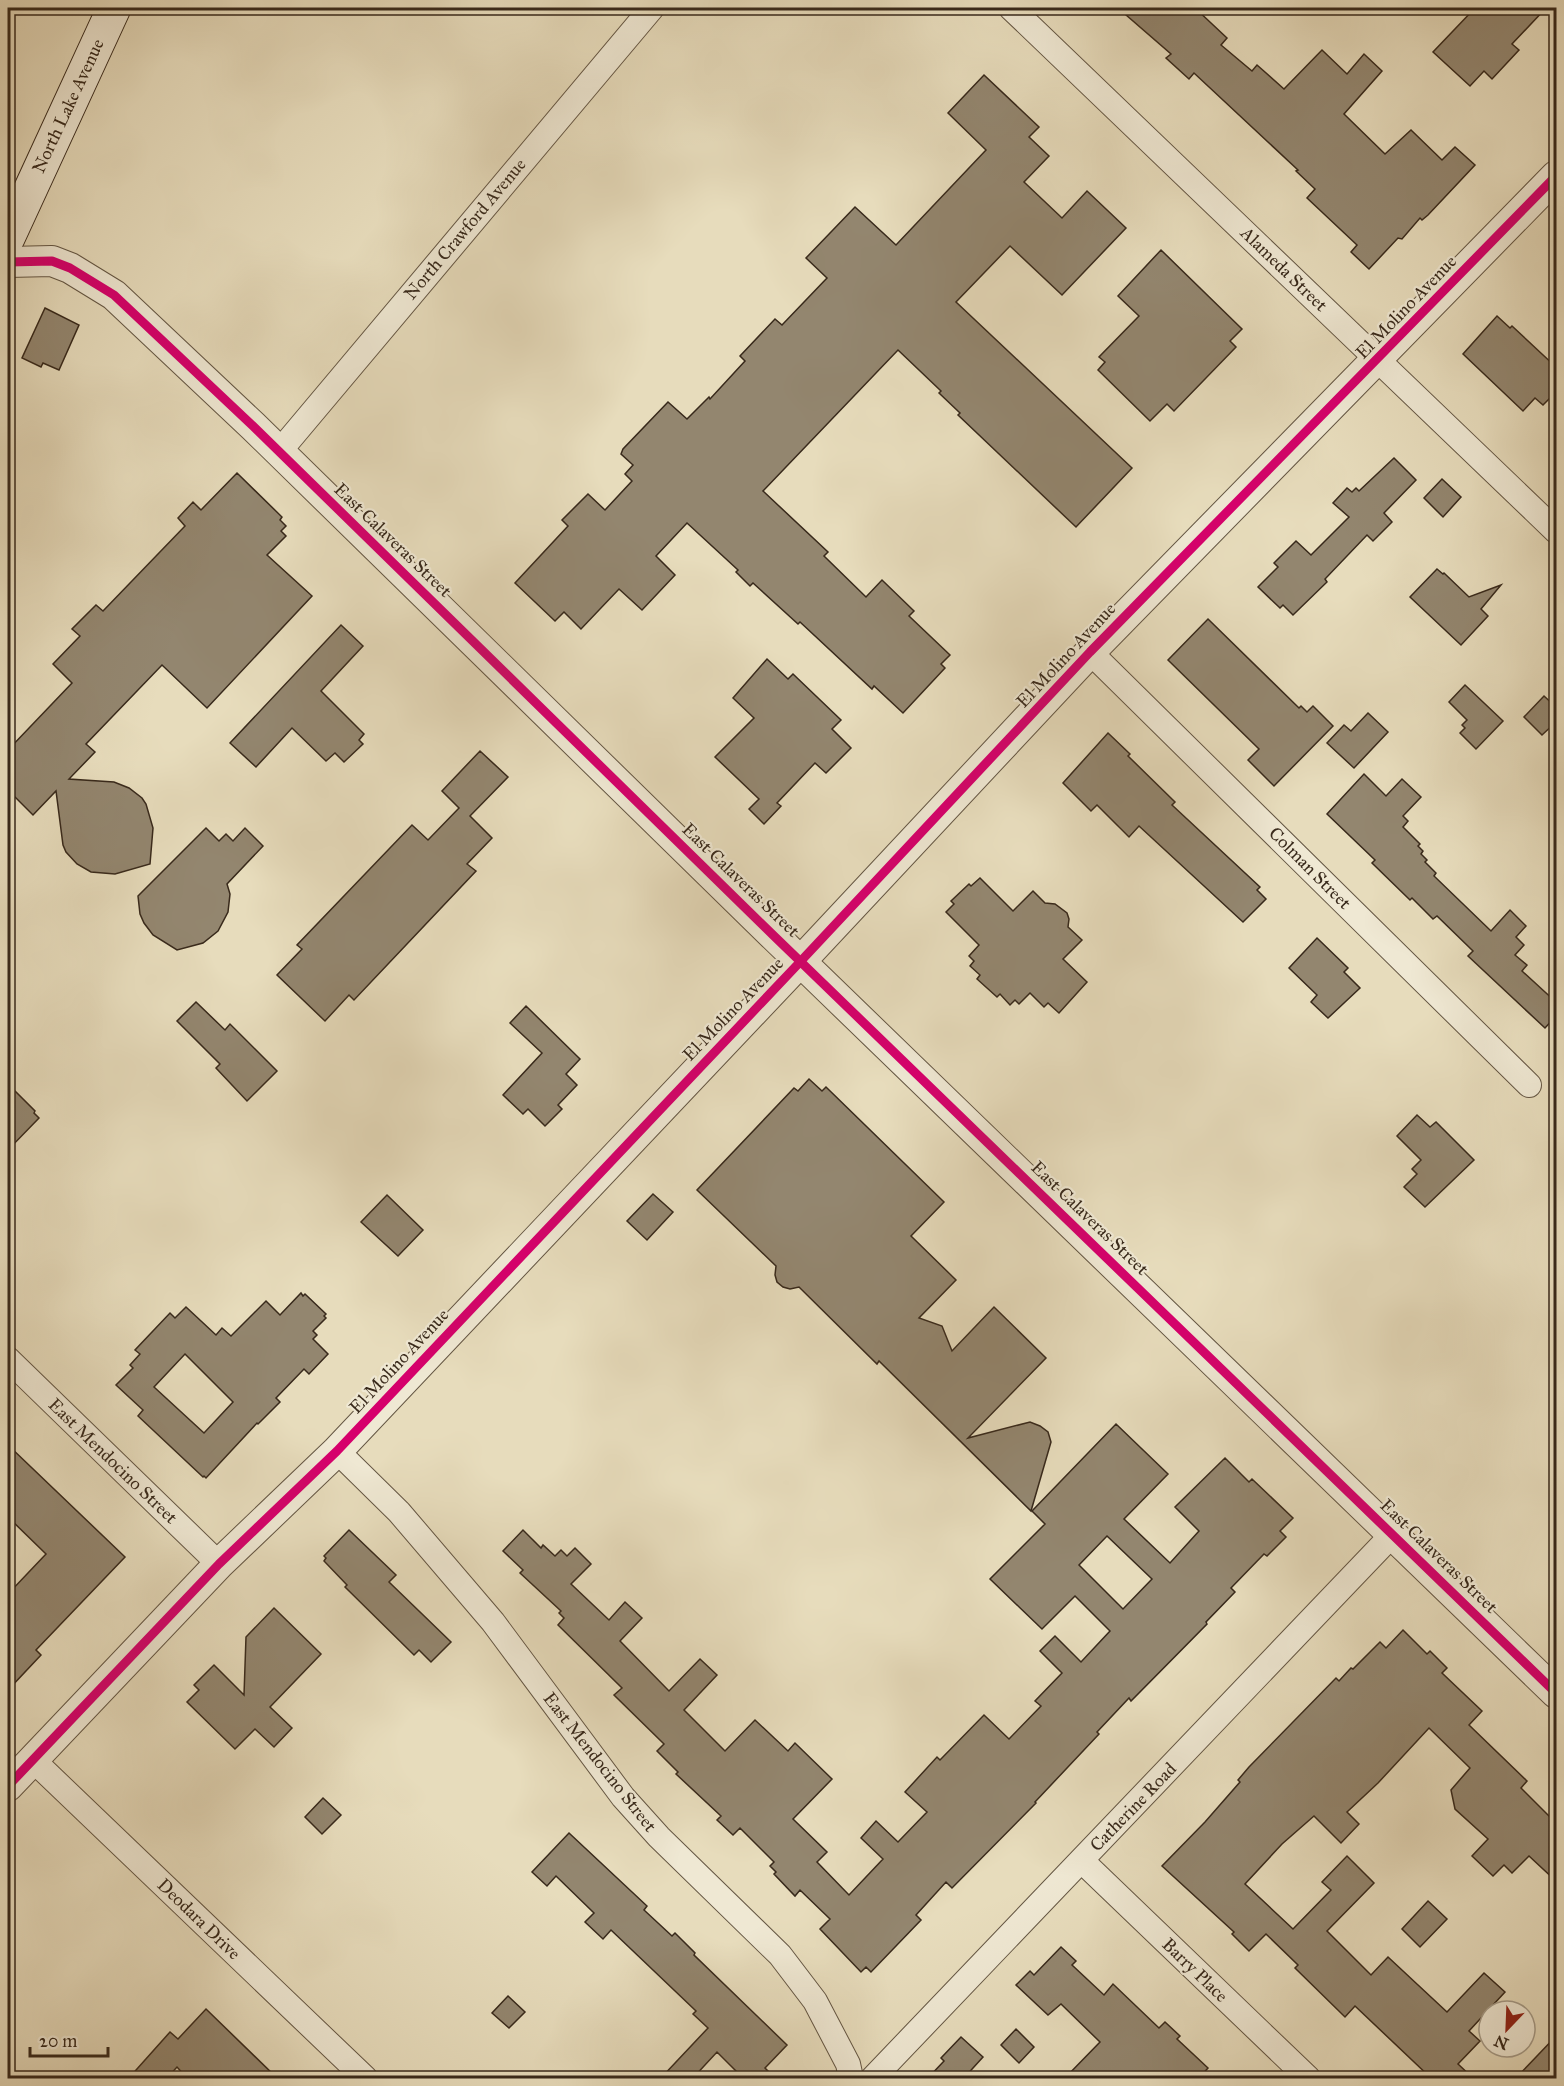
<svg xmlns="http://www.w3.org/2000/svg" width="1564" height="2086" font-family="'IM FELL Great Primer',serif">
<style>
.building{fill:#93866f;stroke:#38291b;stroke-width:1.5;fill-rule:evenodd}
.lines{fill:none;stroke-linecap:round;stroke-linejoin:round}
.minor-casing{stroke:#645643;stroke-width:26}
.tertiary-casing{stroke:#645643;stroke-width:32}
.secondary-casing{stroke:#38291b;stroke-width:35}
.minor{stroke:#efe8d3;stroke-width:24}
.tertiary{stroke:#efe8d3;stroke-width:30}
.secondary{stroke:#efe8d3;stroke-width:33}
.cycleway-casing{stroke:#efe8d3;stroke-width:13}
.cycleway{stroke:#d6006c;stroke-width:9}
.labels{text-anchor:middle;stroke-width:4.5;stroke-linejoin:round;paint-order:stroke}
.street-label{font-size:18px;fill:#38291b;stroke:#efe8d3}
</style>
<rect width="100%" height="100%" fill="#e7dcbc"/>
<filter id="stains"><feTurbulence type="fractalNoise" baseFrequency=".00333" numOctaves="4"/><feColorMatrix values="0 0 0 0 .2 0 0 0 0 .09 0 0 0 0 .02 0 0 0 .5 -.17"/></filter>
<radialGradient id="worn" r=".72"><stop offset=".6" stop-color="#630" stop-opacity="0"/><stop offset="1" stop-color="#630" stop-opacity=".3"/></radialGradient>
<g class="building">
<polygon points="1118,8 1195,8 1227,38 1221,45 1252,71 1257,65 1284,89 1322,50 1347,74 1364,54 1382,71 1344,114 1385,154 1411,130 1442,160 1455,147 1475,165 1428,215 1422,220 1420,218 1402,239 1398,238 1369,269 1351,252 1357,245 1307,198 1315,189 1296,171 1298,170 1194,73 1189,79 1166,58 1171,54"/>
<polygon points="1475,8 1546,8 1512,44 1519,50 1492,79 1484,71 1470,86 1433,52"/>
<polygon points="984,75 1039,127 1029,137 1049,156 1024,182 1062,218 1087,191 1126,228 1062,295 1010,246 956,302 1132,468 1076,527 958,415 960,413 939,393 941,391 898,350 763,491 828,552 824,556 866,597 882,580 914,611 909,616 950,655 941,664 945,668 903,713 874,686 872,689 800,622 798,624 753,583 750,586 736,572 738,570 687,523 656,556 675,575 642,610 619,589 581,629 564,612 555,621 515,583 568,526 562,520 588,494 605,510 632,481 625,474 633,465 621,454 623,449 668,402 687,419 709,397 710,399 745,361 740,356 775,319 782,325 827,278 806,258 855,207 896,245 986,150 948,113"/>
<polygon points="1161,250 1242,329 1230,341 1236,347 1174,411 1167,404 1150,421 1098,370 1105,362 1099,357 1139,316 1118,296"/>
<polygon points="45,308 79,325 59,370 43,363 41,367 22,358"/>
<polygon points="1497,316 1510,328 1512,326 1557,368 1557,391 1543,405 1535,398 1523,411 1463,354"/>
<polygon points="1394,458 1416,480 1384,513 1392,522 1373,541 1367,535 1325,579 1327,582 1293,615 1283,605 1280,608 1258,587 1278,567 1274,563 1296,541 1311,555 1349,517 1333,503 1347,488 1352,492 1356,488 1359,491"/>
<polygon points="237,473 282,517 280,520 286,526 281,531 286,536 267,555 312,596 207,708 162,665 86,744 95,752 69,779 114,782 129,788 142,798 146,804 153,828 150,864 115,874 91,872 77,864 66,852 63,845 56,791 33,815 8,790 8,750 72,683 53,664 80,636 72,629 96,605 103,611 185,526 178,518 193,502 201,510"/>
<polygon points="1442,479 1461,497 1443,517 1424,498"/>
<polygon points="1437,569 1443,574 1444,573 1469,597 1501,585 1481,609 1488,616 1461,645 1410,597"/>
<polygon points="1208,619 1299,708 1301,706 1307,712 1313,706 1333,726 1274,786 1248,760 1259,749 1168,660"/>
<polygon points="341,625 363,646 321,691 364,734 359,740 363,744 344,762 335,753 326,761 292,728 256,767 230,743"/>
<polygon points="767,659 788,679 793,674 841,720 832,729 851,748 826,773 815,763 777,803 781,806 764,824 749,809 759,799 715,757 754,718 733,698"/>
<polygon points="1465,685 1503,721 1476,749 1460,733 1465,728 1462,725 1467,720 1449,702"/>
<polygon points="1544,696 1557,708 1557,721 1542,735 1524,717"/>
<polygon points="1368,713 1388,732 1354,768 1327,743 1344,725 1351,731"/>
<polygon points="1108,733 1130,754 1128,756 1175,802 1172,805 1260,887 1257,890 1266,899 1243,922 1139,826 1129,837 1097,805 1091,811 1063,783"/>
<polygon points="480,751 508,777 470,816 492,838 467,864 476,871 354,1000 349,995 325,1021 277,975 302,949 297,945 412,825 428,840 459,808 442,791"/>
<polygon points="1364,774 1386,796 1402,779 1421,797 1403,816 1408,821 1403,827 1420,844 1418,846 1423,851 1421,854 1427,860 1425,862 1436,873 1434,876 1491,931 1510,910 1526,926 1516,937 1524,945 1515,955 1527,965 1522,971 1557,1003 1557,1015 1545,1028 1468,956 1473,951 1437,916 1433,919 1412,898 1410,900 1372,863 1375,860 1327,814"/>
<polygon points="206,828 219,841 226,834 233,841 245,828 263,846 227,884 230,894 228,912 218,931 203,943 177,950 153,935 144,923 140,914 138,896"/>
<polygon points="980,878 1013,911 1033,891 1045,903 1055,904 1067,913 1069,919 1068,927 1082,940 1063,959 1087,982 1059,1013 1048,1003 1044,1007 1030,993 1019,1004 1015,1000 1010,1005 1000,994 997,997 977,979 980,975 970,966 974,961 969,956 979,945 946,912 954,904 951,901 969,884 971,886"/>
<polygon points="1317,938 1348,968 1344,972 1360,988 1328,1018 1311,1002 1317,995 1289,968"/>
<polygon points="196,1002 225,1030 230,1024 277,1071 247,1101 216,1068 220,1064 177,1021"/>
<polygon points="526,1006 580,1059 566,1074 577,1085 558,1105 562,1109 545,1126 528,1109 523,1114 503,1095 542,1053 510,1023"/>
<polygon points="809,1079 822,1091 826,1087 944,1202 911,1236 956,1280 919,1318 942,1326 952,1351 994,1307 1046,1358 968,1438 1030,1422 1040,1426 1048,1432 1051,1442 1031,1511 879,1361 877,1364 799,1287 790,1289 783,1287 777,1282 775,1275 776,1266 697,1190 794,1088 798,1091"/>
<polygon points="8,1084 35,1111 34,1113 39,1118 8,1150"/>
<polygon points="1417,1115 1430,1127 1436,1122 1474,1160 1425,1207 1404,1187 1417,1174 1412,1169 1421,1160 1397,1136"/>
<polygon points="653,1194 673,1212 647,1240 627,1221"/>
<polygon points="387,1195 423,1230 398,1256 361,1222"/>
<path d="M 301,1293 L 303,1296 L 305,1294 L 326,1314 L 324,1316 L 326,1318 L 313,1331 L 317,1335 L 313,1339 L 328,1354 L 309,1374 L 304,1369 L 276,1398 L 280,1402 L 258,1424 L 257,1423 L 206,1478 L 204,1476 L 203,1477 L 138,1416 L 143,1410 L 116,1385 L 133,1368 L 130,1365 L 140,1354 L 135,1350 L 170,1313 L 175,1318 L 186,1307 L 216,1335 L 222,1328 L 231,1336 L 266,1301 L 280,1315 ZM 185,1354 L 233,1402 L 204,1433 L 154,1387 Z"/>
<path d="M 1116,1424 L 1168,1474 L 1124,1519 L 1170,1563 L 1199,1531 L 1175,1507 L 1225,1458 L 1249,1482 L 1252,1479 L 1293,1518 L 1280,1531 L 1286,1537 L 1267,1556 L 1264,1554 L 1231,1588 L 1235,1592 L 1206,1622 L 1207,1624 L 1131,1701 L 1129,1698 L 1097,1732 L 1099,1734 L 1035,1802 L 1036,1803 L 952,1888 L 946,1882 L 916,1915 L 921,1920 L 871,1972 L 866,1967 L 861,1972 L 820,1929 L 830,1919 L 800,1890 L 795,1896 L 774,1874 L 776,1872 L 770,1866 L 774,1862 L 740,1828 L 733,1835 L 717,1820 L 721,1816 L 676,1774 L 678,1772 L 657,1751 L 664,1744 L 614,1695 L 622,1688 L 558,1625 L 564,1618 L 559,1613 L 561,1611 L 520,1573 L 523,1570 L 503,1551 L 523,1530 L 541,1548 L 543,1545 L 555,1556 L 561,1550 L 567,1556 L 575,1548 L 591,1564 L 571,1584 L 609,1620 L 625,1602 L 642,1618 L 620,1641 L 669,1691 L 700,1659 L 717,1675 L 684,1710 L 725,1751 L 755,1720 L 788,1751 L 795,1743 L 832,1779 L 793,1819 L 827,1852 L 817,1862 L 849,1895 L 883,1859 L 861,1838 L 876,1821 L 898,1842 L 927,1812 L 905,1792 L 937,1757 L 940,1760 L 984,1715 L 1009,1739 L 1041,1706 L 1035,1701 L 1062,1673 L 1040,1651 L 1055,1636 L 1081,1662 L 1110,1631 L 1075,1596 L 1042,1629 L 990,1579 L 1045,1524 L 1032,1511 ZM 1107,1536 L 1152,1579 L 1123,1609 L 1079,1565 Z"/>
<polygon points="8,1445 125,1557 36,1650 41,1655 8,1690 8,1594 46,1554 8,1517"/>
<polygon points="349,1530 396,1575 389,1582 451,1642 431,1662 419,1650 414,1655 345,1587 347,1585 324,1561 326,1558 324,1556"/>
<polygon points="274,1608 321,1654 270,1707 292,1728 274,1747 255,1729 235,1749 187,1702 199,1690 194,1685 214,1665 244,1695 246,1637"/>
<polygon points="1403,1630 1427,1654 1430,1651 1447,1668 1442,1673 1482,1711 1469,1725 1527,1781 1521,1788 1557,1824 1557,1882 1529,1856 1512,1873 1504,1865 1493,1876 1472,1856 1488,1839 1455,1809 1451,1790 1470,1768 1429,1728 1378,1783 1347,1812 1359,1824 1341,1843 1314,1816 1282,1844 1245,1884 1293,1929 1331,1890 1322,1882 1347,1856 1374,1883 1327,1931 1371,1975 1388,1957 1447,2012 1484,1973 1505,1992 1469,2031 1480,2041 1458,2064 1474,2079 1432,2079 1355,2006 1345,2017 1295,1968 1298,1965 1266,1934 1249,1951 1232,1934 1234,1932 1162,1866 1205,1822 1240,1782 1238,1780 1249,1767 1336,1678 1339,1681 1351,1668 1353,1669 1380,1642 1386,1648"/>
<polygon points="323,1798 341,1815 322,1834 305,1817"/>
<polygon points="569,1833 647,1906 644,1910 672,1936 675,1933 695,1953 694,1955 787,2045 765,2068 776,2079 744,2079 717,2052 692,2079 660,2079 708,2028 693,2014 696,2011 611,1930 603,1939 585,1922 594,1913 556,1876 547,1886 532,1872"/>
<polygon points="1428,1901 1447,1919 1420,1947 1402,1929"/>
<polygon points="1061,1947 1076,1961 1072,1965 1104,1995 1113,1984 1159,2028 1165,2022 1180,2036 1177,2039 1208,2068 1198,2079 1064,2079 1100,2042 1061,2004 1048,2015 1016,1985 1030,1971 1034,1975"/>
<polygon points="508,1996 525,2012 509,2028 492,2013"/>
<polygon points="206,2009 278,2079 188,2079 177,2067 166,2079 128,2079 170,2032 178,2039"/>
<polygon points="1016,2029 1034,2047 1019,2063 1001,2045"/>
<polygon points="1557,2035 1557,2079 1515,2079"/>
<polygon points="961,2037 983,2057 963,2079 927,2079 944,2061 941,2058"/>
</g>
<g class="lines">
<g class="minor-casing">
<g id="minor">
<polyline points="1011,8 1556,531"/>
<polyline points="279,452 652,8"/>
<polyline points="1090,652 1529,1085"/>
<polyline points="8,1359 219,1564"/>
<polyline points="337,1451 399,1512 493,1622 623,1797 659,1837 780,1955 815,2001 848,2064 851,2078"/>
<polyline points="33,1760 365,2078"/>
<polyline points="1082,1861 1308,2078"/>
<polyline points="873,2078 1392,1535"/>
</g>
</g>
<g class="tertiary-casing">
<g id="tertiary">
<polyline points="8,262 52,261 70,268 114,295 253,426 773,935 1556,1693"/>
<polyline points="8,1786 219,1564 337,1451 800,962 1090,652 1556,176"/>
</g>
</g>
<g class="secondary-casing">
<polyline id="secondary" points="8,238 114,8"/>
</g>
<use href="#minor" class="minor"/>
<use href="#tertiary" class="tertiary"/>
<use href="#secondary" class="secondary"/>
<g class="cycleway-casing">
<g id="cycleway">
<polyline points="8,262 52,261 70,268 114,295 253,426 773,935 1556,1693"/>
<polyline points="8,1786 219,1564 337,1451 800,962 1090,652 1556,176"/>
</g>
</g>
<use href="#cycleway" class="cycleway"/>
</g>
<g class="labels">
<g class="street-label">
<text transform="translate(68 106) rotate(-65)" y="6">North Lake Avenue</text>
<text transform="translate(465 229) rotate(-50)" y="6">North Crawford Avenue</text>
<text transform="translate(1284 269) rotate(44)" y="6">Alameda Street</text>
<text transform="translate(1406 307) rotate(-46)" y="6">El Molino Avenue</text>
<text transform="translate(393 540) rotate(44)" y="6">East Calaveras Street</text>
<text transform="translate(1066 655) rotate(-47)" y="6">El Molino Avenue</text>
<text transform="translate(1310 868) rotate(45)" y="6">Colman Street</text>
<text transform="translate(741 880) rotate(44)" y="6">East Calaveras Street</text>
<text transform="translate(733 1009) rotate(-46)" y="6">El Molino Avenue</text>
<text transform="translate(1090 1218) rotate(44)" y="6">East Calaveras Street</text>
<text transform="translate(399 1361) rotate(-47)" y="6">El Molino Avenue</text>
<text transform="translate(113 1461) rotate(44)" y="6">East Mendocino Street</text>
<text transform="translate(1439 1556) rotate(44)" y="6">East Calaveras Street</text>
<text transform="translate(600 1762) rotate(52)" y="6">East Mendocino Street</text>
<text transform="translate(1133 1807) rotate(-46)" y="6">Catherine Road</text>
<text transform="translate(199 1919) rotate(44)" y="6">Deodara Drive</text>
<text transform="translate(1195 1970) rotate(44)" y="6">Barry Place</text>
</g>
</g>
<rect width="1564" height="2086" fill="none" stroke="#e7dcbc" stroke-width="30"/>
<rect x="9" y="9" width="1546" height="2068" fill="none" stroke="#38291b" stroke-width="3"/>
<rect x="15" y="15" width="1534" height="2056" fill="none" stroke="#38291b" stroke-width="1.5"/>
<g transform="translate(1507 2029) rotate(203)"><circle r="28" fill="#efe8d3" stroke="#a69c89" stroke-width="1.5"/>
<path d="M0-4.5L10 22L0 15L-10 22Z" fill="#8f2418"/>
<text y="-9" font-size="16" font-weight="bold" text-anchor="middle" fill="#38291b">N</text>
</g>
<path d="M30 2047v9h78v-9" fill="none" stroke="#38291b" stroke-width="3"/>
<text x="39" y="2047" font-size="18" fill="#38291b" stroke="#efe8d3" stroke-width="4.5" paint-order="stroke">20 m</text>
<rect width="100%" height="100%" filter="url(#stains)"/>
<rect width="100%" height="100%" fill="url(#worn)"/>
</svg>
